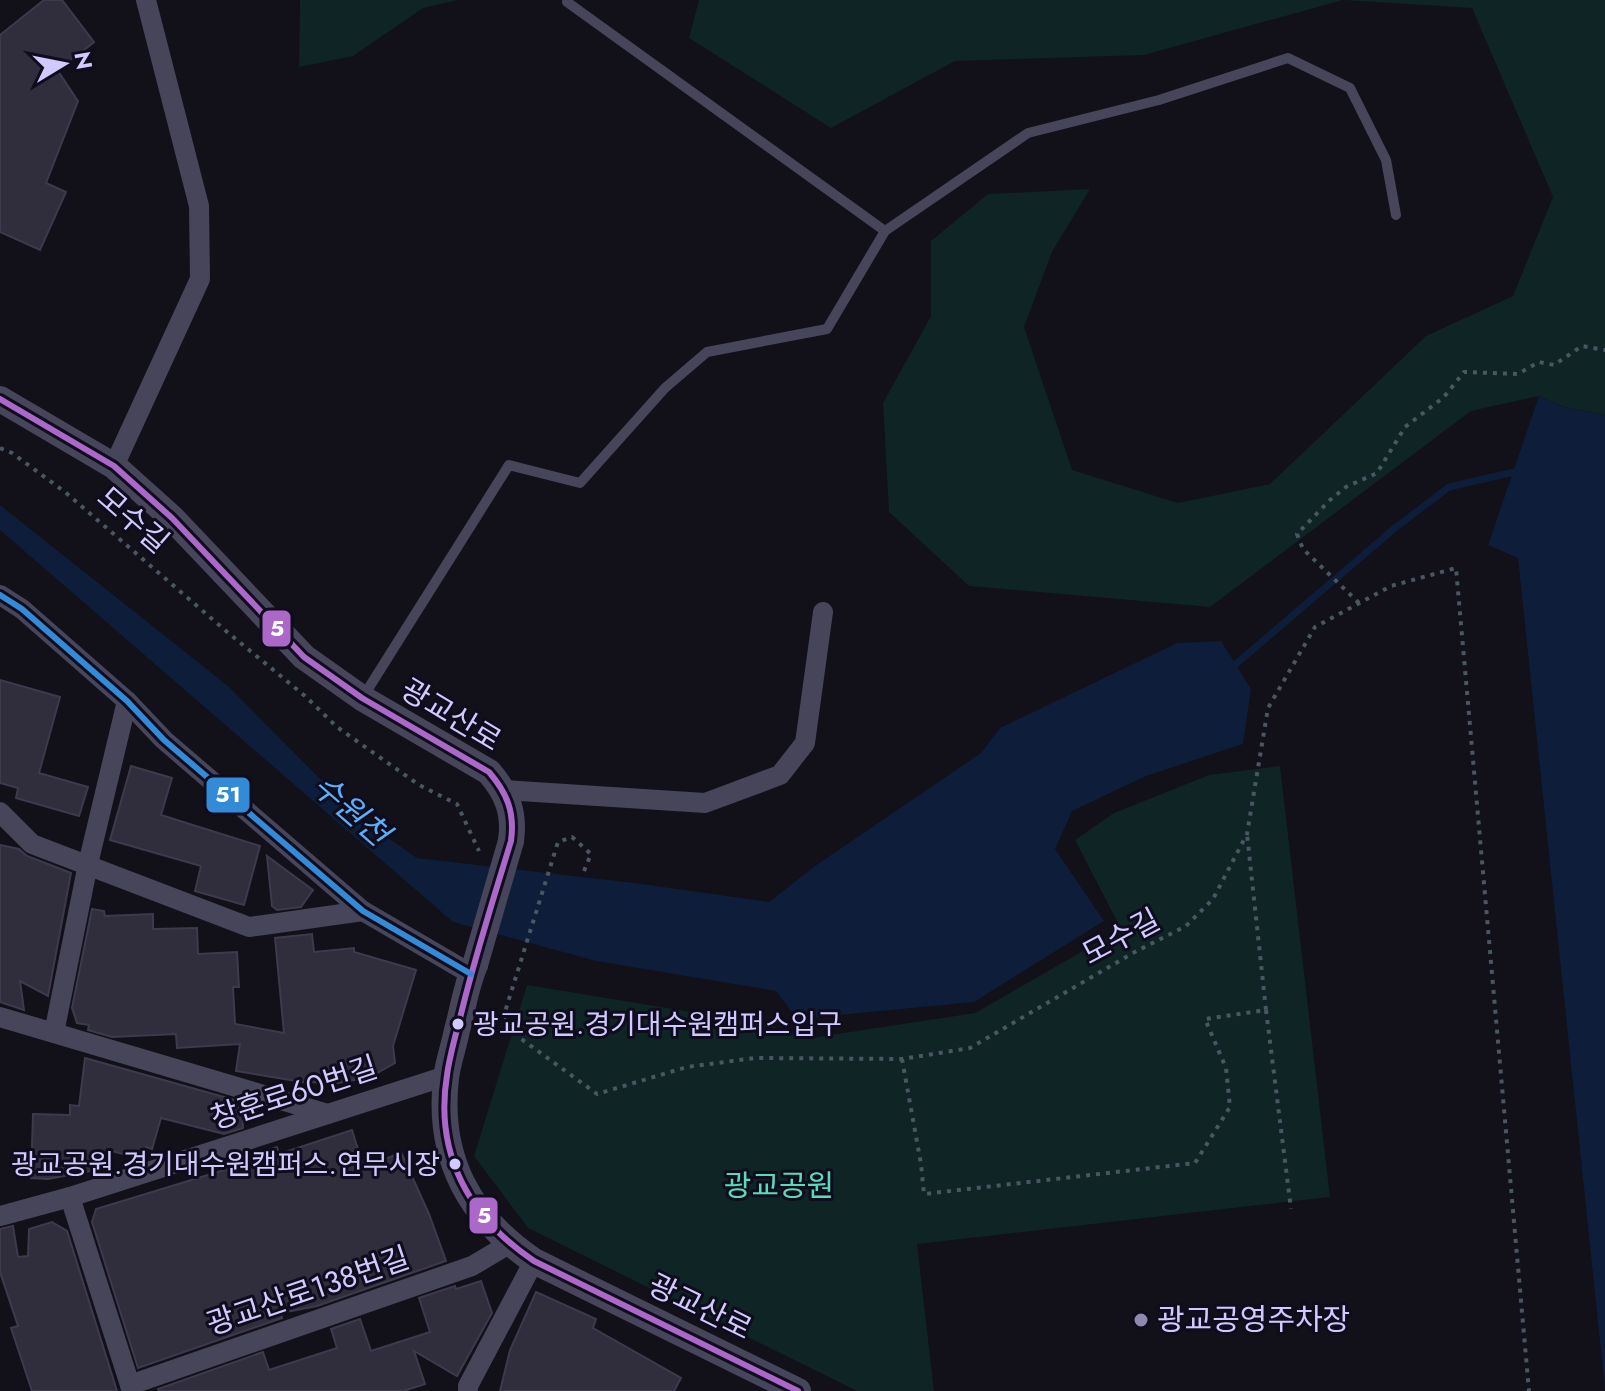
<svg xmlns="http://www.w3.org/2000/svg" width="1605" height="1391" font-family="Jost,'Noto Sans KR',sans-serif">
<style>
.green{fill:#0f2424}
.water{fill:#0d1d3a}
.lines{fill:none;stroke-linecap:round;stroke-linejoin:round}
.stream{stroke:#0d1d3a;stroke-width:7}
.building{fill:#302d3c;stroke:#3e3a4e;stroke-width:2}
.path{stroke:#495763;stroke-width:4;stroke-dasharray:4 6;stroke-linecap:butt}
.service{stroke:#46455a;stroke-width:10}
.minor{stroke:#46455a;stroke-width:20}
.tertiary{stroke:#46455a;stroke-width:26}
.tertiary-bridge{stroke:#46455a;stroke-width:26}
.bus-1-casing{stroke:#0f0c1d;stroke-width:12}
.bus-2-casing{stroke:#0f0c1d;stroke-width:12}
.bus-1{stroke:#ac68c9;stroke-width:6}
.bus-2{stroke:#338bd7;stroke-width:6}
.bus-dot{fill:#d0cafe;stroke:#0f0c1d;stroke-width:3}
.poi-dot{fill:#8e89ae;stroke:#0f0c1d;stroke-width:3}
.labels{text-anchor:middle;stroke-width:6;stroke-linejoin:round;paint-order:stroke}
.bus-label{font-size:28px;fill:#d0cafe;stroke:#0f0c1d;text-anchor:start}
.street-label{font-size:30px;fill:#d0cafe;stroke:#0f0c1d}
.park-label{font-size:30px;fill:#58dbbb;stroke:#0f0c1d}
.poi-label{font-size:30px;fill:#d0cafe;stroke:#0f0c1d;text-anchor:start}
.water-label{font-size:32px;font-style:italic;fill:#5ab0fb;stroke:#0f0c1d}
.line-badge{stroke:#0f0c1d;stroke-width:3}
.badge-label{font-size:22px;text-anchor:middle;font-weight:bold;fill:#fff}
</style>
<rect width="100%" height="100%" fill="#121019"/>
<g class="green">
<polygon points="300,0 458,0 423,8 353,56 299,67"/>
<polygon points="699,0 1605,0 1605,415 1564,407 1539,396 1471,411 1210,607 969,586 889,512 883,403 931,316 931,241 988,194 1090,189 1052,252 1024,327 1072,470 1178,503 1270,484 1426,336 1513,296 1553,197 1472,8 1343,0 1144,55 955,61 831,128 689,38"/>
<polygon points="1280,766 1330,1197 917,1244 934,1391 857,1391 528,1228 474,1156 527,985 771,1025 804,1039 975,1013 1121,929 1075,840 1114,813 1209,775"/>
</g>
<g class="water">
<polygon points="1539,396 1564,407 1605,415 1605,1389 1518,558 1488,545"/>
<polygon points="0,505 228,686 357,816 417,858 635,883 769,902 815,866 981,753 1000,728 1177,643 1221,641 1251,689 1243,744 1146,776 1072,811 1055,849 1104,921 974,1002 797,1019 776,991 596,961 453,922 0,530"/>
</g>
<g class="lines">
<polyline class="stream" points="1236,664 1395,528 1449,487 1514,472"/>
</g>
<g class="building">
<polygon points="44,0 62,0 94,42 58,71 78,101 46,183 66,192 40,250 0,232 0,35"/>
<polygon points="0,680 60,697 39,773 88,787 79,816 16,798 18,788 0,783"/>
<polygon points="131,766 172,778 161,815 260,846 244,905 195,891 201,866 110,840"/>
<polygon points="0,845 19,849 27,856 71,873 48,996 20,981 24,1010 0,1002"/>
<polygon points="267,856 313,890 301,907 277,910 272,906"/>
<polygon points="92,909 104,911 105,916 153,914 153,929 197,928 198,954 237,952 239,987 233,987 235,1024 284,1033 275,938 312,934 314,952 354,948 354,952 416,970 393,1046 395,1063 370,1077 338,1083 302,1082 236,1071 240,1044 177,1048 176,1034 112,1037 88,1030 89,1025 77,1023 72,1008"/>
<polygon points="85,1058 242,1102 243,1128 224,1134 161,1118 152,1149 146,1147 142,1159 108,1150 107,1168 48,1179 31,1178 33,1114 70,1115 70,1105 79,1106"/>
<polygon points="352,1130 364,1169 401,1152 429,1214 446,1261 317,1306 281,1313 282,1318 138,1368 92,1222 96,1209 244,1164 243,1158 277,1147 279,1154"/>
<polygon points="52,1222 67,1231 117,1391 32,1391 11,1328 18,1326 0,1272 0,1229 13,1226 18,1257 28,1256 29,1229"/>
<polygon points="481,1281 492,1313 457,1376 414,1351 425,1384 403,1391 159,1391 158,1389 263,1352 269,1370 337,1348 331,1329 360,1319 371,1351 430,1332 419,1298 455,1286 456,1289"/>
<polygon points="536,1292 596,1319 593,1328 681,1378 674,1391 500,1391 510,1350"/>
</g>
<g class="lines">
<g class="path">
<polyline points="0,448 12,453 65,492 226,631 305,696 337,727 419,785 457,804 479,851"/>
<polyline points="1359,603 1303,549 1297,534 1330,500 1346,487 1377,473 1405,427 1444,397 1464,372 1518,374 1539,362 1554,365 1582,346 1605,350"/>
<polyline points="584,871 591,854 572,837 558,842 504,1015 520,1038 597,1094 687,1067 755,1058 902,1059 970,1048 1133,953 1186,926 1213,899 1247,834 1268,708 1315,627 1391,586 1456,568 1529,1391"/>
<polyline points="1266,1010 1291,1209"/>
<polyline points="902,1059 921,1164 924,1194 1195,1163 1230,1107 1226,1068 1205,1019 1266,1010 1247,834"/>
</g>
<g class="service">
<polyline points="567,2 885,231"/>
<polyline points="363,697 509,465 580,483 665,388 707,352 827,329 885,231 1028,133 1159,100 1288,58 1350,88 1386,160 1396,215"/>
</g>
<g class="minor">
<polyline points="114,466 200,279 199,206 146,0"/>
<polyline points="0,595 22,609 127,701 164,740 363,911 471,974"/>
<polyline points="504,790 705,803 780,775 805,743 823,612"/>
<polyline points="0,812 32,844 249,927 363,911"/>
<polyline points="0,1017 328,1114"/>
<polyline points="54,1033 88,864 127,701"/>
<polyline points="70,1197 130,1385"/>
<polyline points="0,1216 70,1197 446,1076"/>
<polyline points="132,1391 130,1385 472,1266 509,1244"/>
<polyline points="468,1391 468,1386 534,1261"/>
</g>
<g class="tertiary">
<path d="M 0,399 L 114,466 L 172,518 L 304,657 L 362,698 L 489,772 C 507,793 515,812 511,841"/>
<path d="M 475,965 C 466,986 463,1009 457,1030 C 454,1046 448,1062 446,1078 C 437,1158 469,1217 534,1261 L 798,1391"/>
</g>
<polyline class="tertiary-bridge" points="475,965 511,841"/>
<g class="bus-1-casing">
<path id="bus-1" d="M 0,399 L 114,466 L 172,518 L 304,657 L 362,698 L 489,772 C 507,793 515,812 511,841 C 494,897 476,953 462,1010 C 457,1031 450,1053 447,1075 C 434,1155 470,1218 534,1261 L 798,1391"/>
</g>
<g class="bus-2-casing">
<polyline id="bus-2" points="0,595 22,609 127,701 164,740 363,911 471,974"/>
</g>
<use href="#bus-1" class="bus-1"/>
<use href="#bus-2" class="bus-2"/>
</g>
<g class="bus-dot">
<circle cx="458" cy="1024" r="7"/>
<circle cx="455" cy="1164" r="7"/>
</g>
<circle class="poi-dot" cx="1141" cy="1320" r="8"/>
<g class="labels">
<g class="bus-label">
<text x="473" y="1034">광교공원.경기대수원캠퍼스입구</text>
<text x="440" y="1174" text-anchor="end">광교공원.경기대수원캠퍼스.연무시장</text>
</g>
<g class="street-label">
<text transform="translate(133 520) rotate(41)" y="10">모수길</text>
<text transform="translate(451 715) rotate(31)" y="10">광교산로</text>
<text transform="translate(1121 937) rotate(-28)" y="10">모수길</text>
<text transform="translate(294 1093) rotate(-18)" y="10">창훈로60번길</text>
<text transform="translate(308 1291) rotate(-19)" y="10">광교산로138번길</text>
<text transform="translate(700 1307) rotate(26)" y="10">광교산로</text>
</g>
<g class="park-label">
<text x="779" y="1196">광교공원</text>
</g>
<g class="poi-label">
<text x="1157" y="1330">광교공영주차장</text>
</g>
<g class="water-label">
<text transform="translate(351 810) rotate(41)" y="11">수원천</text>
</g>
</g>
<g class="line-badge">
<rect x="261" y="609" width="31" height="39" rx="8" fill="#ac68c9"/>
<rect x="205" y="776" width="46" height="38" rx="8" fill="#338bd7"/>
<rect x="468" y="1196" width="31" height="39" rx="8" fill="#ac68c9"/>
</g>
<g class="badge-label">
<text x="277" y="636">5</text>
<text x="228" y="802">51</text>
<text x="484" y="1223">5</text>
</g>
<g transform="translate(64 64) rotate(80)" stroke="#0f0c1d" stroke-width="6" paint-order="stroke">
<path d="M0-6L14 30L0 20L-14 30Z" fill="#d0cafe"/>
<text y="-12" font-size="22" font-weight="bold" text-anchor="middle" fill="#d0cafe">N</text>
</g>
</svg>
